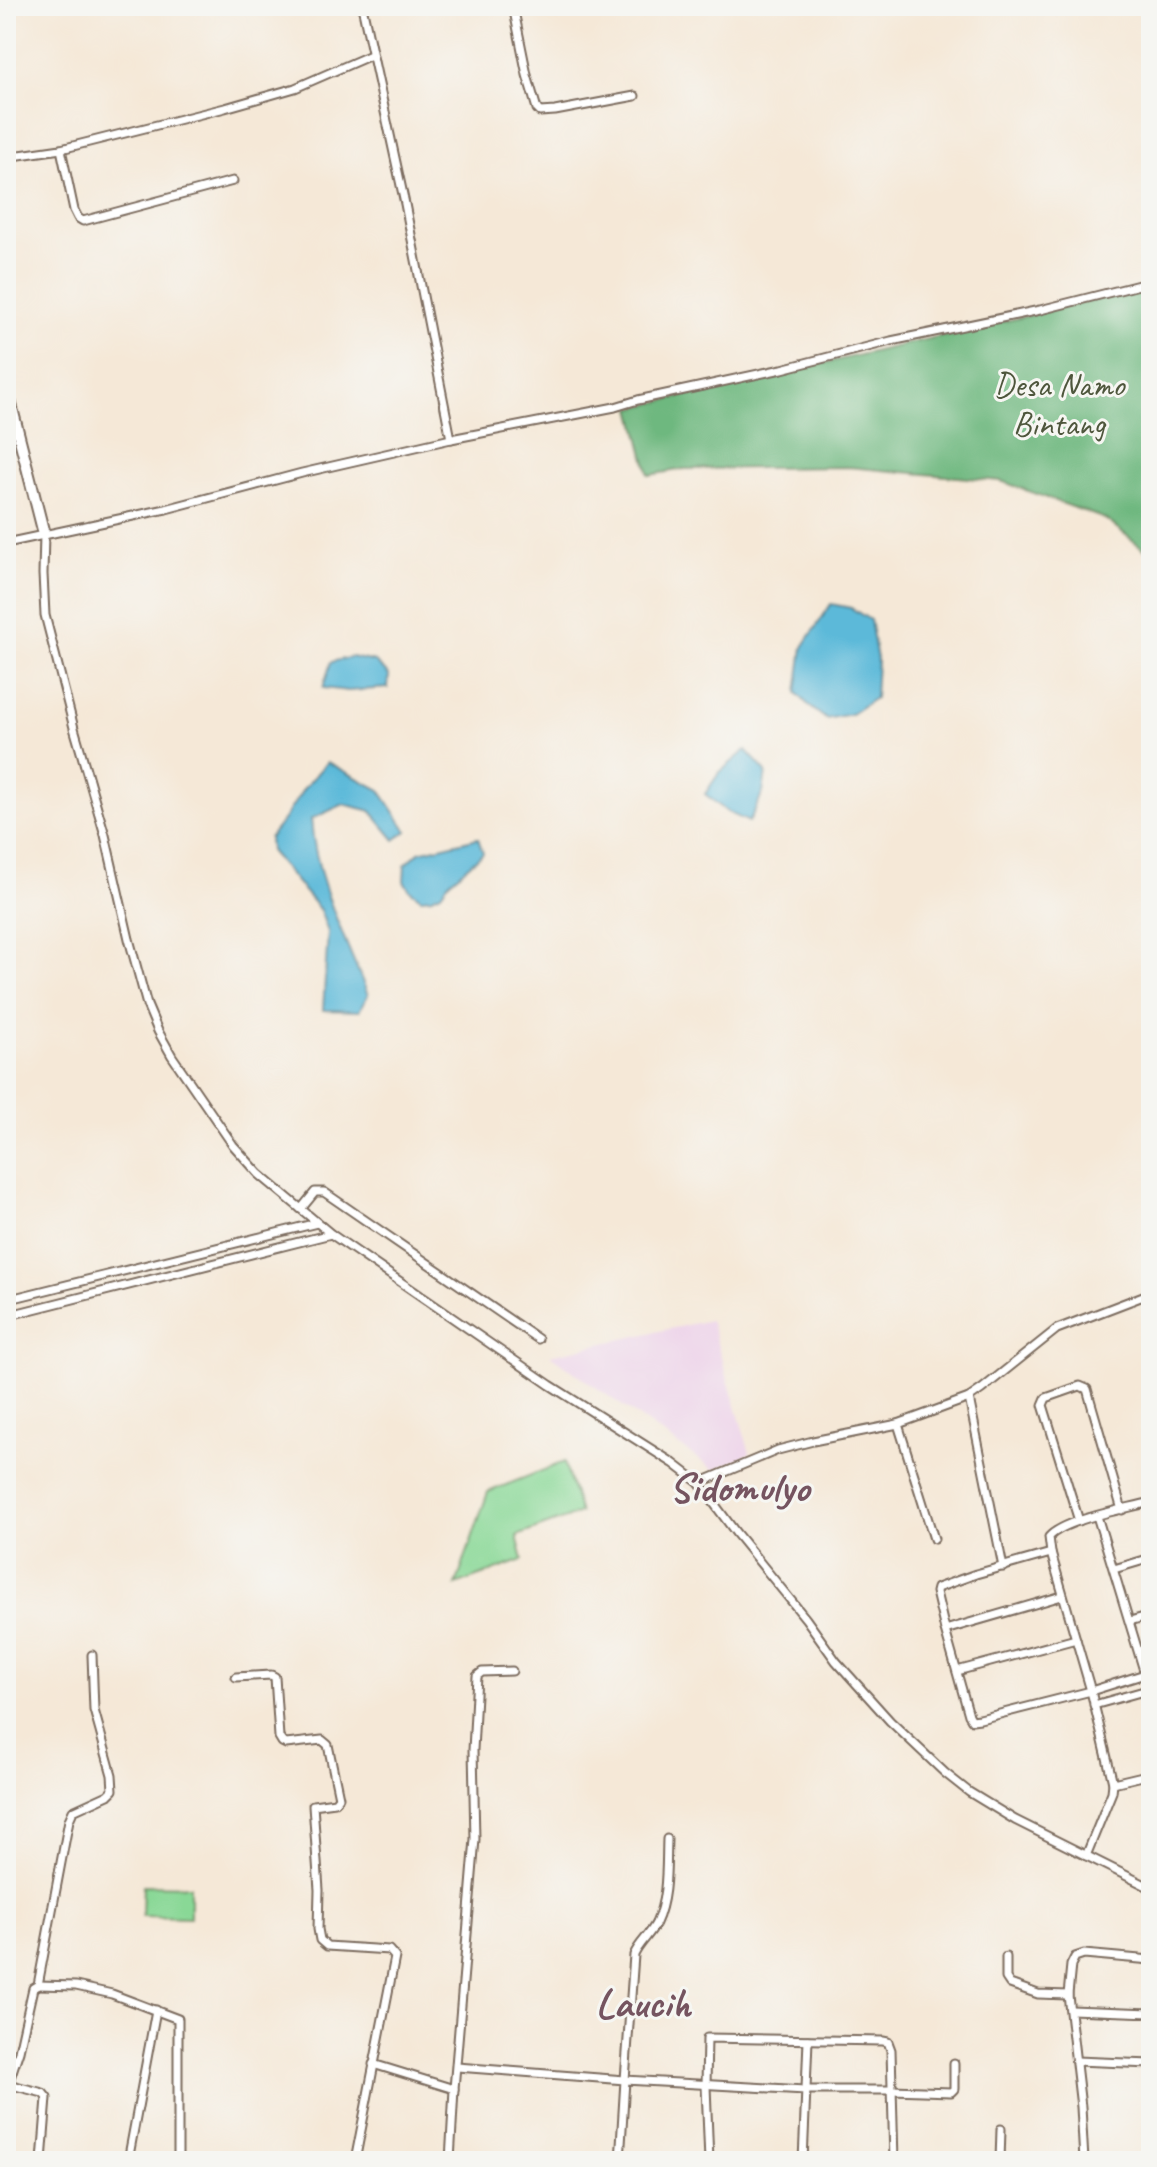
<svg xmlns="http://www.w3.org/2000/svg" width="1157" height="2167" font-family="Caveat,sans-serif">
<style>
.built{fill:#edd1e9}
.green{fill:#89d896;stroke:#62815a;stroke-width:2}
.forest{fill:#6eb87f;stroke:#54714e;stroke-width:2}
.water{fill:#5bb9d9;stroke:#4b727c;stroke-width:2}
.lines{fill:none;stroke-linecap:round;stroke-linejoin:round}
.street-casing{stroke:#7c6c5f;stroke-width:11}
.secondary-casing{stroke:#7c6c5f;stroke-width:14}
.street{stroke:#fff;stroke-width:7}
.secondary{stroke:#fff;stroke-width:10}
.labels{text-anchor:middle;stroke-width:6;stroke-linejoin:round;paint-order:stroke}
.park-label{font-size:34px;fill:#4e563c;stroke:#f6f6f2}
.district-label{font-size:42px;font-weight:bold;fill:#755460;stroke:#f6f6f2}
</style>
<rect width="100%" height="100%" fill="#f6f6f2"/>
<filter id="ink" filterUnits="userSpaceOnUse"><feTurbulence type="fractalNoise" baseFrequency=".0125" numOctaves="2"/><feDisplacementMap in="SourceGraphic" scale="16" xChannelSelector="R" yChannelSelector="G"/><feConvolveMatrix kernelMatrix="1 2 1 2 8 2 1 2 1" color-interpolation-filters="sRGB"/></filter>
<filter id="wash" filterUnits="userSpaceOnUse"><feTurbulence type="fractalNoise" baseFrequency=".006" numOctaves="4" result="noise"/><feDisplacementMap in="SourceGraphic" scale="32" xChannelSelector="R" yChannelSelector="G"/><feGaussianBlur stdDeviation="1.8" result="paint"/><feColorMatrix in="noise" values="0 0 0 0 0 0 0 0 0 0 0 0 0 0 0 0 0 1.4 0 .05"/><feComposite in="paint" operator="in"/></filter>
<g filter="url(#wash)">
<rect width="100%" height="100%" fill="#f5e8d7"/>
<polygon class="built" points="710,1320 750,1453 714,1470 550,1355"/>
<g class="green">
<polygon points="564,1462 580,1513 517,1536 523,1560 456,1585 488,1492"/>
<polygon points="143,1885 190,1886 190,1917 142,1916"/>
</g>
<polygon class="forest" points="1151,287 1151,554 1105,519 1001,481 848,467 684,469 649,475 632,408"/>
<g class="water">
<polygon points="831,604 851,608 870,620 877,659 875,698 851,714 826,719 809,706 797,693 803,647"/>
<polygon points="351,657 375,662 389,675 388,688 348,691 323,688 331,662"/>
<polygon points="746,750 766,772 763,793 749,822 727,812 705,794 719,773"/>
<path d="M 327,762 L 380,790 L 407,831 L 395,840 L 371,811 L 344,804 L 311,819 C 315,880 345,938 368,995 L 359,1011 L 323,1010 L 328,932 L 320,910 L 270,851 L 269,838 L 284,819 L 304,788 Z"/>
<polygon points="478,838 483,853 449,882 441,893 432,897 421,898 410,890 404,881 405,865 419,852"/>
</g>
</g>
<g filter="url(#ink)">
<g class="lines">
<g class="street-casing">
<g id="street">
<polyline points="362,6 405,204 451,439"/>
<polyline points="513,6 527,75 537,109 540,112 555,111 635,96"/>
<polyline points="61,149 74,210 78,218 83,221 233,181"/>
<polyline points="6,157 61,149 225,108 295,88 371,55"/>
<polyline points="44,534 43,574 45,615 74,728 105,835 129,939 147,1005 158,1031 172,1056 233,1145 259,1174 331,1234 550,1385 673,1463 699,1483 736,1533 806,1619 836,1661 890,1721 945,1773 969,1792 1015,1820 1151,1888"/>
<polyline points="6,543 166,509 302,473 451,439 615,407 638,400 782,369 891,341 1040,310 1151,282"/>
<polyline points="301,1209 315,1192 324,1192 538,1339"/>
<polyline points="6,1300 317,1223"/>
<polyline points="6,1316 331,1234"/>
<polyline points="969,1398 1003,1567"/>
<polyline points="898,1424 934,1539"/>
<polyline points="699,1483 778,1450 813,1441 898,1424 969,1398 982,1389 1057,1329 1151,1293"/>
<polyline points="1079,1521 1043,1405 1046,1398 1080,1386 1087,1389 1122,1510"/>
<polyline points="1051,1553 976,1574 937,1588 936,1592 945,1630 1062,1596"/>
<polyline points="1114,1569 1151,1558"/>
<polyline points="1130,1621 1151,1615"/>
<polyline points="945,1630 969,1715 972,1720 980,1719 1091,1691 1145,1674 1097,1516"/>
<polyline points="957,1671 1076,1639"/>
<polyline points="236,1677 271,1675 275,1677 279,1737 282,1742 286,1744 322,1740 328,1745 339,1797 335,1802 313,1805 319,1890 318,1929 320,1940 327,1946 389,1950 395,1957 355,2161"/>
<polyline points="1094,1705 1151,1689"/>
<polyline points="1113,1783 1151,1774"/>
<path d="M 667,1839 C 666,1867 668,1897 656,1923 C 650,1935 639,1943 634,1955 L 625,2080 L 805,2090 L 892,2090 L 951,2092 L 954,2089 L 954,2063"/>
<path d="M 1086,1856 L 1112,1792 L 1113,1783 L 1091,1691 L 1051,1553 L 1049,1537 C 1065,1519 1126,1509 1151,1502"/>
<polyline points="1006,1957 1006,1978 1010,1984 1038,1994 1068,1995"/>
<polyline points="38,1985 76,1986 112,1994 178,2019 178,2161"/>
<polyline points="1071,2010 1151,2013"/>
<polyline points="1076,2061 1151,2064"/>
<polyline points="373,2064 454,2089"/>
<polyline points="457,2067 625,2080 620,2161"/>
<polyline points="42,2161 47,2098 43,2093 8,2084 19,2051 33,1988 38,1985 69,1820 73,1811 108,1795 113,1790 112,1775 94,1710 92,1655"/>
<polyline points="128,2161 156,2010"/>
<polyline points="450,2161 454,2089 475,1839 473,1750 477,1676 482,1672 512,1671"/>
<polyline points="709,2161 706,2086 707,2038 883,2041 888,2042 891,2050 894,2161"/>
<polyline points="803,2161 808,2040"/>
<polyline points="1000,2161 1001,2129"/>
<polyline points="1084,2161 1081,2107 1068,1995 1071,1965 1075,1957 1084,1954 1151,1960"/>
</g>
</g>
<g class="secondary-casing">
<polyline id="secondary" points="6,385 44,534"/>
</g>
<use href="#street" class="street"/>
<use href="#secondary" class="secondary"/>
</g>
</g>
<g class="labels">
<g class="park-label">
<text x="1059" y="396">Desa Namo<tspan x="1059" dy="39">Bintang</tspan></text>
</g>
<g class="district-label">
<text x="739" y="1501">Sidomulyo</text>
<text x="643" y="2017">Laucih</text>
</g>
</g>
<rect width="1157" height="2167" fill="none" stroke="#f6f6f2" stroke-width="32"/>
</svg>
